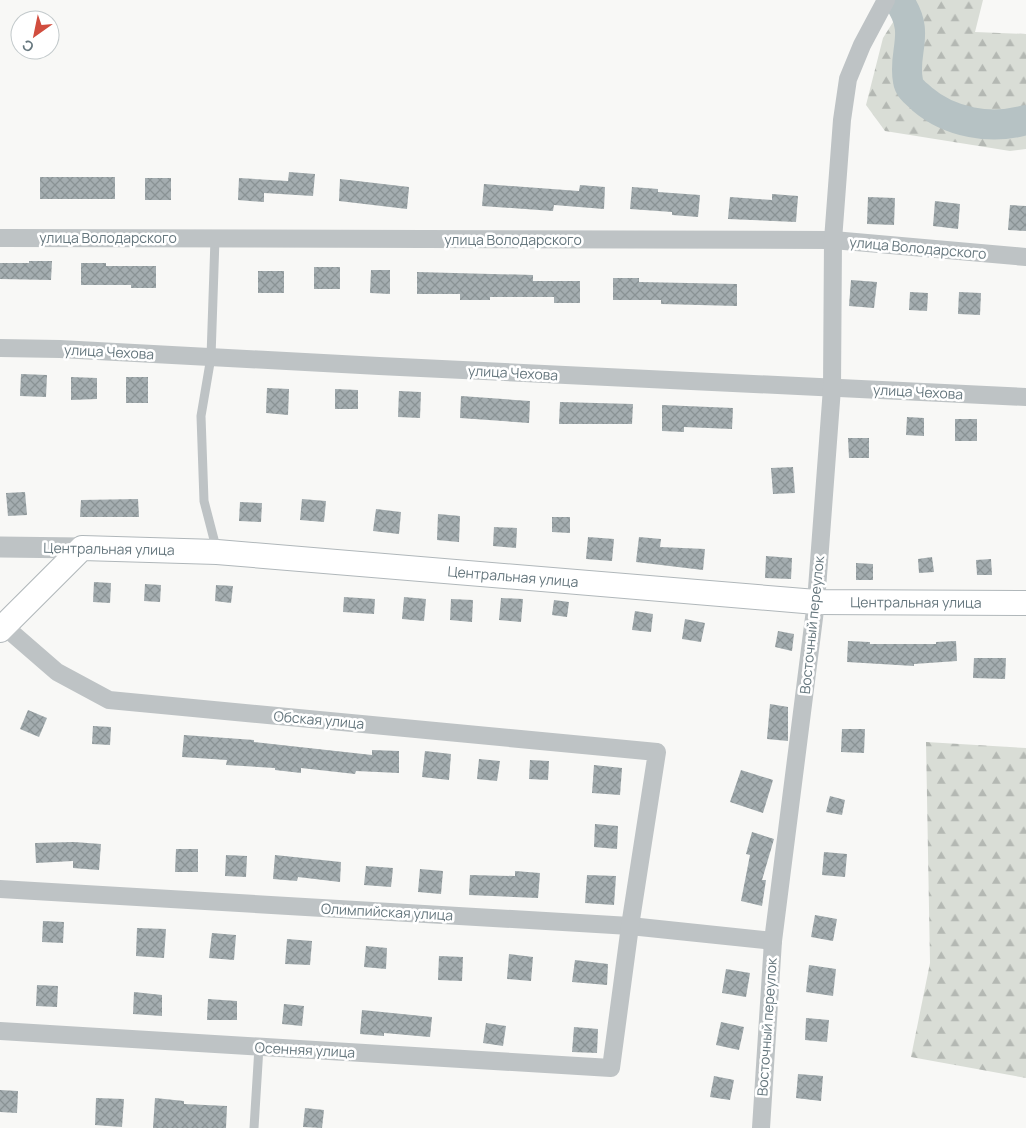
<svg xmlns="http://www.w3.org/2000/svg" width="1026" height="1128" font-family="Manrope,sans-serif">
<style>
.forest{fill:url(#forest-firs)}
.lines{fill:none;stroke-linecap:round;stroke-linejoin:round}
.river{stroke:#b6c2c4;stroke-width:30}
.building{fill:url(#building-cross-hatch)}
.secondary-casing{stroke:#b0b7ba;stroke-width:26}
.service{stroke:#bec3c5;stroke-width:9}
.minor{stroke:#bec3c5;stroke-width:18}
.tertiary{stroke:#bec3c5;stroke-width:21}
.secondary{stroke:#fff;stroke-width:24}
.labels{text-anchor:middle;stroke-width:5;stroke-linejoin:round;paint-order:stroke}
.street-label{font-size:14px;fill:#66777e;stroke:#fff}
</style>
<defs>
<pattern id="forest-firs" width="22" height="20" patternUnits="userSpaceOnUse" patternTransform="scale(1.25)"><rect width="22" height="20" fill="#d9ddd6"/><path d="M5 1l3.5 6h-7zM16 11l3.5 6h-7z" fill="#b4b8b3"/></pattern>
<pattern id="building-cross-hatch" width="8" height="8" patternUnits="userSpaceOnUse" patternTransform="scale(1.25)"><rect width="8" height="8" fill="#a4adb0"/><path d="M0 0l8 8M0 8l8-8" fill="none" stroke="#899294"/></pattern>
</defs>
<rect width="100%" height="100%" fill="#f8f8f6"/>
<g class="forest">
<polygon points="907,0 983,0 975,32 1026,34 1026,149 1010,151 885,131 866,105 883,38"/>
<polygon points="926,742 1026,748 1026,1078 911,1057 930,963"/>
</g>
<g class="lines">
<path class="river" d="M 898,0 C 922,33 902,51 908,81 C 909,89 917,94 922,99 C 950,123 991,130 1026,120"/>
</g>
<g class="building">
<polygon points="289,172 315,174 313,196 264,193 264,202 238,200 239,178 288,181"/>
<rect x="40" y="177" width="75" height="22"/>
<rect x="145" y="178" width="26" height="22"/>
<polygon points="340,179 409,187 407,209 339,201"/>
<polygon points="484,184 579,191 580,185 605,187 604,209 554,205 553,211 482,206"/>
<polygon points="632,187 658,189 658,192 700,195 698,217 672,215 672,212 630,209"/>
<polygon points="772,194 798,196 796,222 728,219 730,197 772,200"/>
<polygon points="868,197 895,198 894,225 867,224"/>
<polygon points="935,201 960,204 958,229 933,226"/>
<polygon points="1010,205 1026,206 1026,231 1008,230"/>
<polygon points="29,261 52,261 51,280 0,279 0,263 29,263"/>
<polygon points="81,263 106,263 106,266 156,266 156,288 131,288 131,285 81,285"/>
<rect x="314" y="267" width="26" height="22"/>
<polygon points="371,270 390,270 390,294 370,293"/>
<rect x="258" y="271" width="26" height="22"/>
<polygon points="417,272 533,275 533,281 580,281 580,303 554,303 554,297 490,297 490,300 460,300 460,294 417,294"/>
<polygon points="613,278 639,278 639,282 737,284 737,306 661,304 661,300 613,300"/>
<polygon points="851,280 877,282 874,308 849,306"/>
<polygon points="910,292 928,293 927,311 909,310"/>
<polygon points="959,292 981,293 980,315 958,314"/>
<polygon points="21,374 47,375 46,397 20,396"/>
<polygon points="71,377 97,378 97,399 71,400"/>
<rect x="126" y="377" width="22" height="26"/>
<polygon points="267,388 289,389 288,415 266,413"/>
<polygon points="335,389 358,390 358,409 335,409"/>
<polygon points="399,391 421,392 420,418 398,417"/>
<polygon points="461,396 530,401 529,423 460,418"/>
<polygon points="560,402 633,404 632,424 559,424"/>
<polygon points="662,405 733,408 732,429 684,427 684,432 662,431"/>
<polygon points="907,417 924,418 924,436 906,435"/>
<rect x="955" y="419" width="22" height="22"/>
<polygon points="848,438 869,438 869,458 849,458"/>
<polygon points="793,467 795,493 773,494 771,468"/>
<polygon points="25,492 27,515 8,516 6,493"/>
<polygon points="138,499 139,517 80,517 81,500"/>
<polygon points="302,499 326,501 324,522 300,520"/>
<polygon points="240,502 262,503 261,522 239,521"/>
<polygon points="376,509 401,512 399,534 373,531"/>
<polygon points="438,514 460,516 459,542 437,540"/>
<polygon points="552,517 570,517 570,533 552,532"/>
<polygon points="494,527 517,528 516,548 493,546"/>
<polygon points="588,537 614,539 612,561 586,559"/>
<polygon points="639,537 661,539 660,547 705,549 703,570 636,562"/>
<polygon points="766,556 792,558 791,579 765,578"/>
<polygon points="932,557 934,572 919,573 918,559"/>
<polygon points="991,559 992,575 977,575 976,560"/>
<polygon points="856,563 873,564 873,580 856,580"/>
<polygon points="94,582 111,583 110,603 93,602"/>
<polygon points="145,584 161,585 160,602 144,601"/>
<polygon points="216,585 233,586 231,603 215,601"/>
<polygon points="344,597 375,599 374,614 343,612"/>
<polygon points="404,597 426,599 424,621 402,619"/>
<polygon points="501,598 523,599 521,622 499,620"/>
<polygon points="451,599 473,600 472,622 450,620"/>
<polygon points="554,600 569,602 567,617 552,615"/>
<polygon points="635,611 653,614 651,632 632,630"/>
<polygon points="685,619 705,623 701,642 682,639"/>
<polygon points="778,631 794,634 792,651 775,647"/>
<polygon points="848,641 870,642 870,644 936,644 936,642 956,641 957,661 914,664 914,666 847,662"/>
<polygon points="974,658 1006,658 1005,679 973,678"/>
<polygon points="770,704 788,707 788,741 767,739"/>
<polygon points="28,710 47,718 39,737 20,729"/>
<polygon points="93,726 111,727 110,745 92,744"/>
<polygon points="842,729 865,729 864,753 841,752"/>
<polygon points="184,735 254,740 254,742 372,755 372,750 399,751 399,773 356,771 355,774 301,768 301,773 275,770 275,768 226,765 227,760 182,757"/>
<polygon points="425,751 451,754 449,780 422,777"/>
<polygon points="479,759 500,761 497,781 477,779"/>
<polygon points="530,760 549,761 548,780 529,779"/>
<polygon points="594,765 622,768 620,795 592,793"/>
<polygon points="741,770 773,780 763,813 730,802"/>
<polygon points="830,796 845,800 842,815 826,812"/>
<polygon points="595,824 618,826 617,849 594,847"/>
<polygon points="752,832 774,839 762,880 766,880 762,906 741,901 750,855 746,854"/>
<polygon points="74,842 101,844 99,870 73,868 73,861 36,863 35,843"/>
<polygon points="176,849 198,849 198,872 175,872"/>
<polygon points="824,852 847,854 845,877 822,875"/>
<polygon points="226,855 247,856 246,877 225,876"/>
<polygon points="275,855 341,862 340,882 298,877 297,881 273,879"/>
<polygon points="366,866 393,868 391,887 364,885"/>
<polygon points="420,869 443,871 441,894 418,892"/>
<polygon points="515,871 540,873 538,898 469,895 470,875 515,876"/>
<polygon points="587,875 616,876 614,905 585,903"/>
<polygon points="815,915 837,919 833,941 811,937"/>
<polygon points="43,921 64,922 63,943 42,942"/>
<polygon points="137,928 166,929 164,958 136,956"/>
<polygon points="212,933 236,935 234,960 209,958"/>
<polygon points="287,939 312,941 310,965 285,964"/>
<polygon points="366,946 387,948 386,969 364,967"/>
<polygon points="509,954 533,957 531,981 507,979"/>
<polygon points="439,956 463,957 462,981 438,980"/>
<polygon points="575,960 608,964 607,985 572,982"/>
<polygon points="809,965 836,969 833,996 806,992"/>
<polygon points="726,969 750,973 746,997 722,993"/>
<polygon points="37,985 58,986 57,1007 36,1006"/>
<polygon points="134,992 162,995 162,1016 133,1014"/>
<polygon points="208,999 237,1001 237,1020 207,1020"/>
<polygon points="284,1004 304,1006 302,1026 282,1024"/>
<polygon points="362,1010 432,1017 430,1037 384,1033 384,1036 360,1034"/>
<polygon points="806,1018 829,1020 827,1042 805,1040"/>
<polygon points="721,1022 744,1027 739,1050 716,1045"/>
<polygon points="486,1023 506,1026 503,1046 483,1043"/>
<polygon points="574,1027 598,1029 597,1053 572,1052"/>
<polygon points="798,1074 823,1076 821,1101 796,1098"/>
<polygon points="714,1076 734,1080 730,1100 710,1097"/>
<polygon points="0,1090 18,1091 17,1113 0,1112"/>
<polygon points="96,1098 124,1099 122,1127 95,1125"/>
<polygon points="155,1098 184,1101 184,1104 227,1106 226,1128 153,1128"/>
<polygon points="305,1108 324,1110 322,1128 303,1127"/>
</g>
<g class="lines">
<g class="secondary-casing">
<g id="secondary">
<path id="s1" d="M 0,630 L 82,548 L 217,552 L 816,602 L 1026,603"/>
</g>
</g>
<g class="service">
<polyline points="215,239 211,357 201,416 204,501 217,551"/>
<polyline points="254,1128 259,1047"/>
</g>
<g class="minor">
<polyline points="0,238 833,240 1026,257"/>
<polyline points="0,348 60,349 379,366 1026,397"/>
<polyline points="0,889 630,926 773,941"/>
<polyline points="0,1031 611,1068 630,926 657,752 109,700 57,672 4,626"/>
<polyline points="761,1128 773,941 816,602 832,388 833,240 842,120 848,79 862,45 886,0"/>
</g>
<polyline class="tertiary" points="0,547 82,548"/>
<use href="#secondary" class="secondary"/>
</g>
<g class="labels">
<g class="street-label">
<text x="108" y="243">улица Володарского</text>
<text x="513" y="245">улица Володарского</text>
<text transform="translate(918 248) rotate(5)" y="5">улица Володарского</text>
<text transform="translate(109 352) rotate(3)" y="5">улица Чехова</text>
<text transform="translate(513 373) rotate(3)" y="5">улица Чехова</text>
<text transform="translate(918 392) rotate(3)" y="5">улица Чехова</text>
<text transform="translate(109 549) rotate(1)" y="5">Центральная улица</text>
<text dy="5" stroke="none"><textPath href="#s1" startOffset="548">Центральная улица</textPath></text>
<text dy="5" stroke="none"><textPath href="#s1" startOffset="952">Центральная улица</textPath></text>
<text transform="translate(812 625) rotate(-84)" y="5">Восточный переулок</text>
<text transform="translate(319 720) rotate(5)" y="5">Обская улица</text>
<text transform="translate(387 912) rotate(3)" y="5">Олимпийская улица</text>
<text transform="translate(767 1027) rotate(-86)" y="5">Восточный переулок</text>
<text transform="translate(305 1050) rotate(3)" y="5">Осенняя улица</text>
</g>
</g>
<g transform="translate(35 35) rotate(213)"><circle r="24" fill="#ffffff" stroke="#c2c9cb"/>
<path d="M0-4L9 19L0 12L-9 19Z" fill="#d14d3e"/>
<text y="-8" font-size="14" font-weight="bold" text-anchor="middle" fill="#66777e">С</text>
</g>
</svg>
